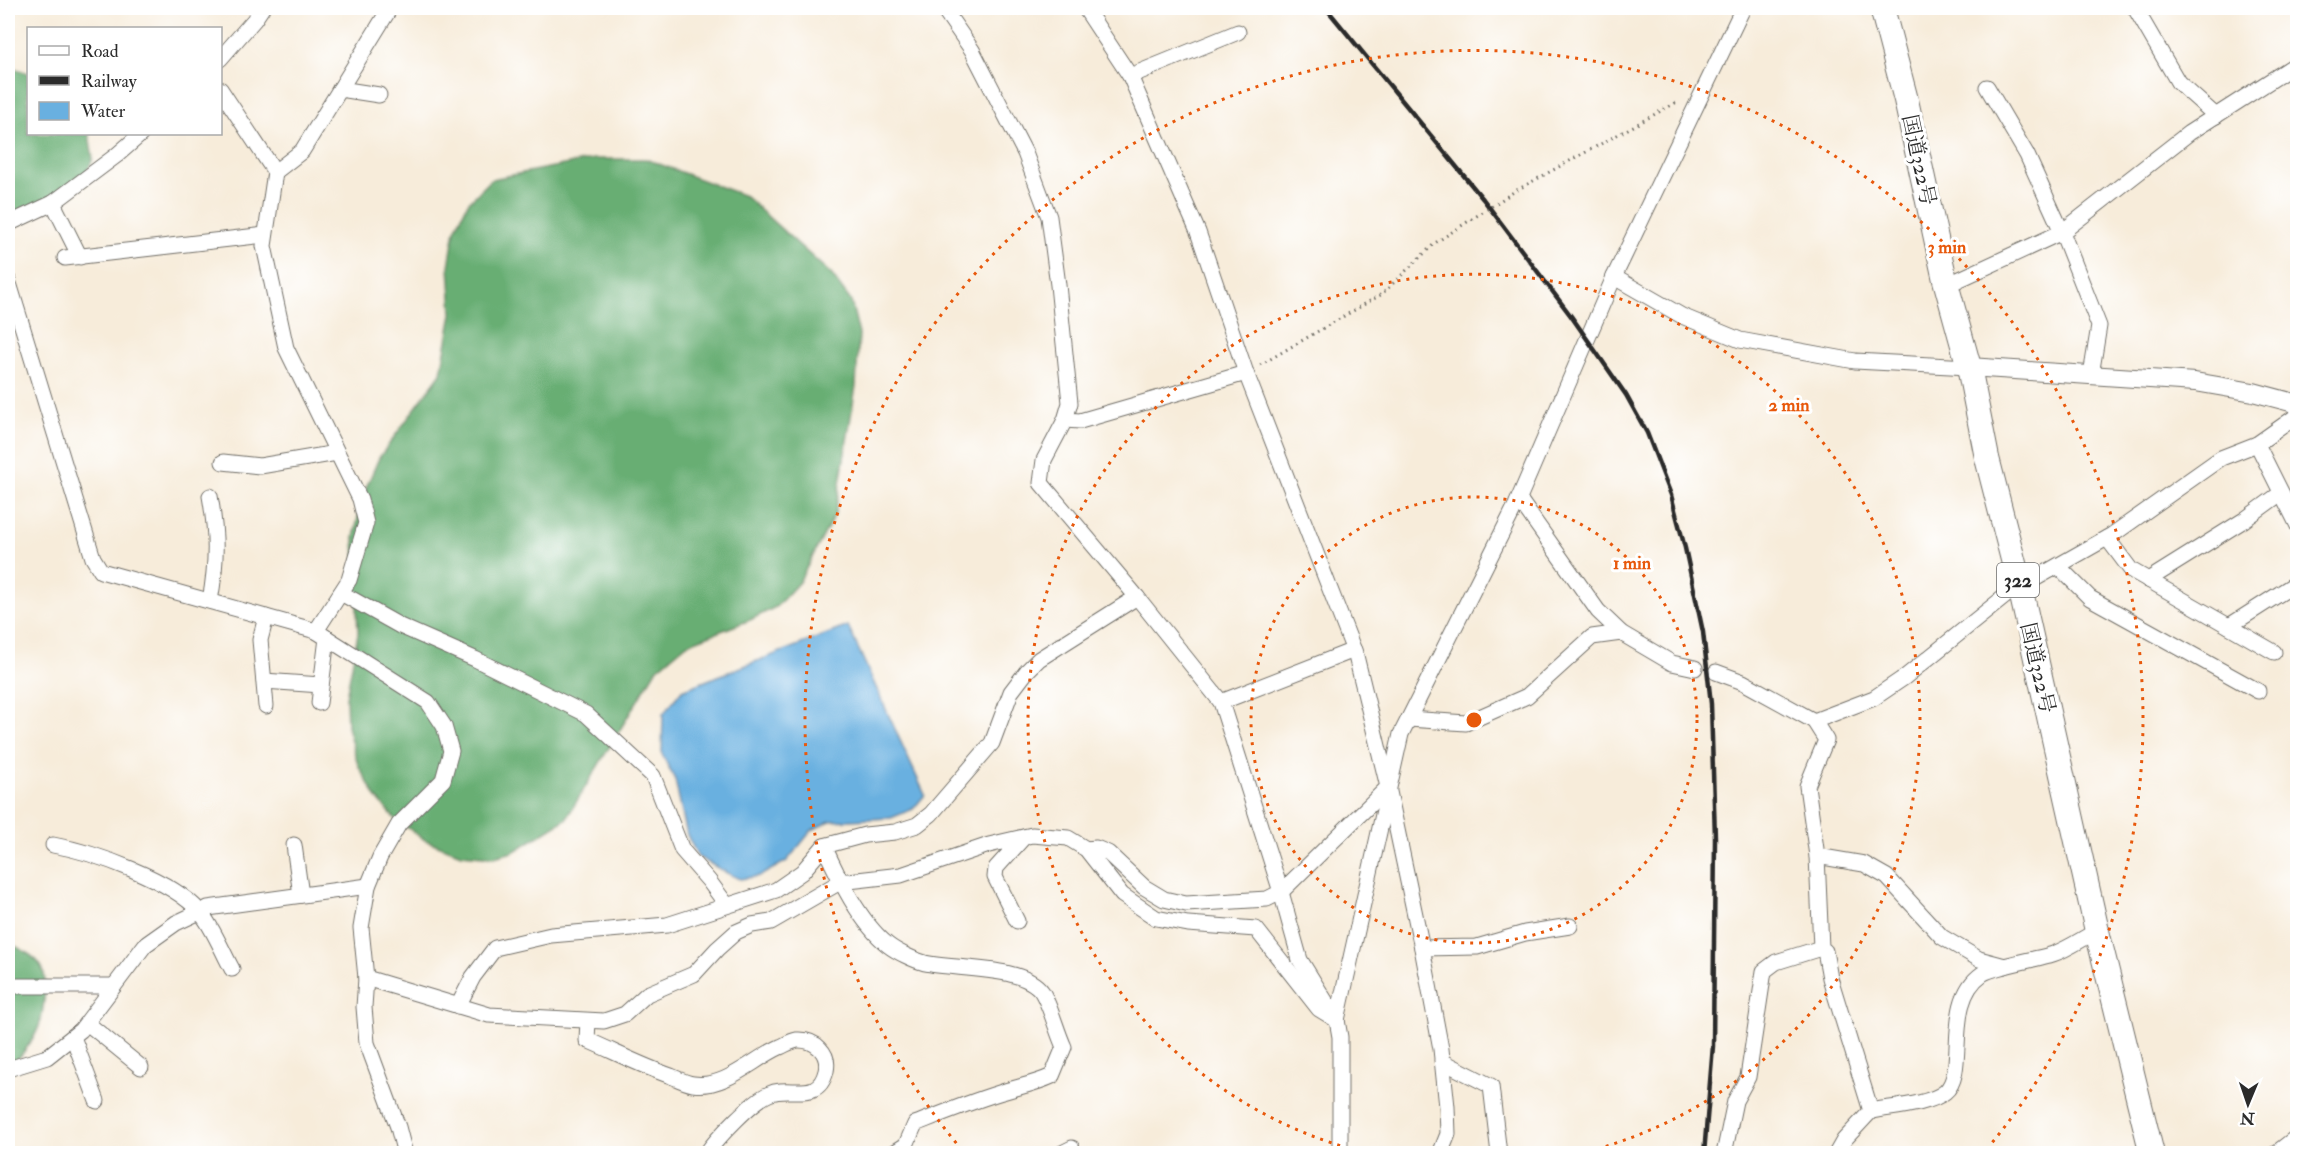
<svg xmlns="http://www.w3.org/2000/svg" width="2305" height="1161" font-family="'IM FELL Double Pica','Noto Serif JP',serif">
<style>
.forest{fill:#68ae73;stroke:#4a6c4f;stroke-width:1.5}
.water{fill:#69b0e0;stroke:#4a6e86;stroke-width:1.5}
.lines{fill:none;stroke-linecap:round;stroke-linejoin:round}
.minor-casing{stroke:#726f68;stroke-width:17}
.tertiary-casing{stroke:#726f68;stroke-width:20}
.trunk-casing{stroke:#726f68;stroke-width:26}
.path{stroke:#726f68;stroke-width:3;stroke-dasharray:1.5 4.5;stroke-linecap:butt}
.minor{stroke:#fff;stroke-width:15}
.tertiary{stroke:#fff;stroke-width:18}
.trunk{stroke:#fff;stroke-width:24}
.rail{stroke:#2b2b2b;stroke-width:4.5}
.ring{fill:none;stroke:#e8590c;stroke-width:3;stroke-dasharray:3 6}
.labels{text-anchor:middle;stroke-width:6;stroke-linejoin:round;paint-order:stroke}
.shield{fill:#fff;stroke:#6b6b6b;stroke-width:1.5}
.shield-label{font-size:20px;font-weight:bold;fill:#2b2b2b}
.street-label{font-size:21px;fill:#2b2b2b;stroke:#fff}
.centre{fill:#e8590c;stroke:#fff;stroke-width:3}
.ring-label{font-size:18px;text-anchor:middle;font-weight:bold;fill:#e8590c;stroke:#fff;stroke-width:6;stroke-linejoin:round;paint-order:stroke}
</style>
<rect width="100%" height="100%" fill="#fff"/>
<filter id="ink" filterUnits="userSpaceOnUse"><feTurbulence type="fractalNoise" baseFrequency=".0167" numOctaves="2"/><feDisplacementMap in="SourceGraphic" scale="12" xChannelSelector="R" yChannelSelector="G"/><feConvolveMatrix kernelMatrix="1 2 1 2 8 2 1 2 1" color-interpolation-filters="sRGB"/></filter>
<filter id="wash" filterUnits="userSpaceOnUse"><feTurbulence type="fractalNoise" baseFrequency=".008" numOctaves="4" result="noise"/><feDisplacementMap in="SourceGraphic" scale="24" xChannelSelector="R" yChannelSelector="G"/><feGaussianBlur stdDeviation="1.35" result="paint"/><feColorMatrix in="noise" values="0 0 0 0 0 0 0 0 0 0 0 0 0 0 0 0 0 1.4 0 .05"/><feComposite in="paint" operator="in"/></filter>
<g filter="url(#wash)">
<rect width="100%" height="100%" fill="#f7ecda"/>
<g class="forest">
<polygon points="8,66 28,73 28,134 89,134 93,159 85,175 8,229"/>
<polygon points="594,159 646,159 745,196 831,274 851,301 859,334 856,386 835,514 799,582 776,607 750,620 687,644 656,670 566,819 513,852 494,857 461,854 425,840 394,818 376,797 358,765 347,727 346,697 358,633 354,538 362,497 379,458 441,373 452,314 449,266 455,230 468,203 492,179"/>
<path d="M 8,943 C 18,947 35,956 41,966 C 49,978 43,1013 39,1026 C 33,1043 18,1058 8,1072 Z"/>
</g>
<polygon class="water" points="848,626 925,795 913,809 891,818 830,821 812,830 787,861 760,876 740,879 727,873 698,857 687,835 675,780 662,754 663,714 682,690"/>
</g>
<g filter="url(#ink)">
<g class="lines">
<g class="minor-casing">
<g id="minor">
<polyline points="1085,8 1130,76 1198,232 1246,373 1356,656 1388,787 1422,948 1441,1049 1447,1107 1448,1134 1440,1154"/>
<polyline points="2135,8 2178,82 2216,116"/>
<polyline points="220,59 254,20 262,8"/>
<polyline points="1130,76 1238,32"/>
<polyline points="1987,87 2027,155 2062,232 2099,326 2091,375"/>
<polyline points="220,89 275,172 264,246 286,348 360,499 366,523 349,580 316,631"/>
<polyline points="340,89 379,95"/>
<polyline points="275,172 302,151 390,8"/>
<polyline points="53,203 80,257"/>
<polyline points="8,224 53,203 117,155 141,134"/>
<polyline points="65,258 265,235"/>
<polyline points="1614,277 1682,316 1740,340 1855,361 1969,367"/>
<polyline points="8,280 93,558 101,571 316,631 428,702 444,726 451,751 443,780 399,824 380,857 368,886 361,928 366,978 364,1007 367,1043 398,1127 405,1154"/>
<polyline points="1947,285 2062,232 2189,133 2298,63"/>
<polyline points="1065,420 1080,421 1246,373"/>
<polyline points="2257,444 2298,526"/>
<polyline points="223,462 260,466 337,453"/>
<path d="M 210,496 C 217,535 217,562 210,601"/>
<polyline points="1519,499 1598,611 1621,633 1672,663 1695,668"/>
<polyline points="2107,538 2131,570 2274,652"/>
<polyline points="2058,566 2090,598 2258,691"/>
<polyline points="2148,580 2244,520 2281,493"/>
<polyline points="341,593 400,626 475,659 586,714 653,776 682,850 709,881 726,904"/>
<polyline points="1137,597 1221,702 1281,892 1388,787"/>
<polyline points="2229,626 2298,582"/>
<polyline points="1716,672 1743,682 1814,721"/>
<polyline points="264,681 321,685"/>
<polyline points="1221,702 1354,650"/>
<polyline points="319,703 327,638"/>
<polyline points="266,706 260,640 266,617"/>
<polyline points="1409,719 1466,723 1527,696 1592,637 1621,633"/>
<path d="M 53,845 C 93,852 173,880 200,912 C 212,925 223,953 232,969"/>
<polyline points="294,845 301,895"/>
<path d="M 824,846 C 838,877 860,923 888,945 C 897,952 914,960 925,963 C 955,970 1024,965 1042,992 C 1050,1005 1057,1032 1064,1047 L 1052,1076 C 1035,1084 1017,1087 999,1093 C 970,1102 943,1113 915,1124 L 906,1145 L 892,1154"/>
<polyline points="1086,849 1096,848 1108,853 1144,887 1164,899 1186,904 1267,899 1281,892 1300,960 1337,1020 1340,1037 1340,1154"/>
<polyline points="1817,856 1864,864 1887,877 1942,937 1979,959 2005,966"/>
<polyline points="1017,921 995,877 996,868 1024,837"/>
<polyline points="1422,948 1477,947 1525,933 1570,926"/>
<polyline points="366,978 489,1015 604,1021 625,1014 647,994 694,974 717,949 736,932 752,925 771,922 840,882 901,875 989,845 1032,835 1068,838 1086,849 1122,895 1156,918 1188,924 1256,929 1319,1009 1337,1020"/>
<polyline points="8,986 114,986"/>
<polyline points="458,1006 473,977 495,948 551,935 667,925 776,890 802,872 824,846 865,835 895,832 917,825 931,814 992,743 1011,692 1027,671 1039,659 1137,597 1041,483 1044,460 1065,420 1070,403 1058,285 1049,217 1025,153 972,50 943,8"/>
<polyline points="1337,1020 1401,734 1516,505 1614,277 1743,8"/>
<path d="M 588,1021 L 587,1040 C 615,1052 642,1066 671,1076 C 678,1079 686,1083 693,1084 C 725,1089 753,1059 780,1047 C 785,1045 791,1041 797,1040 C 815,1039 830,1053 826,1071 C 818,1104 789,1084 769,1094 C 752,1101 717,1138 706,1154"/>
<polyline points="87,1023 141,1067"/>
<polyline points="73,1037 97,1101"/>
<polyline points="1442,1061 1491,1086 1499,1154"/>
<polyline points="8,1069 47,1057 81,1030 145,945 176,923 208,908 368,886"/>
<path d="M 1871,1111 C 1891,1107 1929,1105 1945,1092 C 1969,1072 1942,1002 1982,974 C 1991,967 2038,959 2053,954 C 2068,949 2083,938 2097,931"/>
<polyline points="1060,1154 1072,1148"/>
<polyline points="1724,1154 1735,1101 1748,1077 1764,971 1776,962 1821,948"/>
<polyline points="1836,1154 1844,1140 1871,1111 1830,978 1825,951 1821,948 1817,856 1807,786 1826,740 1814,721 1874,698 1905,677 2008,594 2112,535 2221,458 2257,444 2298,415"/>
<polyline points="2275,1154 2298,1136"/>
</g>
</g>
<g class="tertiary-casing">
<polyline id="tertiary" points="1969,367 2195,382 2253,392 2298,404"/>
</g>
<g class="trunk-casing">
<polyline id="trunk" points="1882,8 1906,100 1945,280 1969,367 1987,458 2020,587 2097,931 2152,1154"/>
</g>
<polyline class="path" points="1260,365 1382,294 1435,243 1515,191 1679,101"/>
<use href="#minor" class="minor"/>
<use href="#tertiary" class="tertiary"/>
<use href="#trunk" class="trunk"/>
<polyline class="rail" points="1326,8 1483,199 1571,316 1626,395 1647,433 1671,495 1685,548 1703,632 1711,704 1715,838 1713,1046 1704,1154"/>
</g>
</g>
<g class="ring">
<circle cx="1474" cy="720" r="223"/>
<path d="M1366 1153A446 446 0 1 1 1582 1153"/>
<path d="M962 1150A669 669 0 1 1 1986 1150"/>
</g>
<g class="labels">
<rect class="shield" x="1997" y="563" width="42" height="34" rx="4.5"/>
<g class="shield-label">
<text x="2018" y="587">322</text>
</g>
<g class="street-label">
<text transform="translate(1919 160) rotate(78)" y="7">国道322号</text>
<text transform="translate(2038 668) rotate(77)" y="7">国道322号</text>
</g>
</g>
<circle cx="1474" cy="720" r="9" class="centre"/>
<g class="ring-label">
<text x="1947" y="253">3 min</text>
<text x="1789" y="411">2 min</text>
<text x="1632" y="569">1 min</text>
</g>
<rect width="2305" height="1161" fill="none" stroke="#fff" stroke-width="30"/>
<rect x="27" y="27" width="195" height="108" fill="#ffffff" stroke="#aaaaaa" stroke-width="1.5"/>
<rect x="39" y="46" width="30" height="9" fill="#ffffff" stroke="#aaaaaa" stroke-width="1.5"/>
<text x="81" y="57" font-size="18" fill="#2b2b2b">Road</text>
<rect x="39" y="76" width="30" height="9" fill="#2b2b2b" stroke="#aaaaaa" stroke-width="1.5"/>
<text x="81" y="87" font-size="18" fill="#2b2b2b">Railway</text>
<rect x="39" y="102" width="30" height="18" fill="#69b0e0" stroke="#aaaaaa" stroke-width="1.5"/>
<text x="81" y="117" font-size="18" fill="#2b2b2b">Water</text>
<g transform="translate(2248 1104) rotate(182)" stroke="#ffffff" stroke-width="4.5" paint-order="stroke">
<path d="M0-4.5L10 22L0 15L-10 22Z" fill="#2b2b2b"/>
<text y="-9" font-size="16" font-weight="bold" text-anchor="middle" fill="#2b2b2b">N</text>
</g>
</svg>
